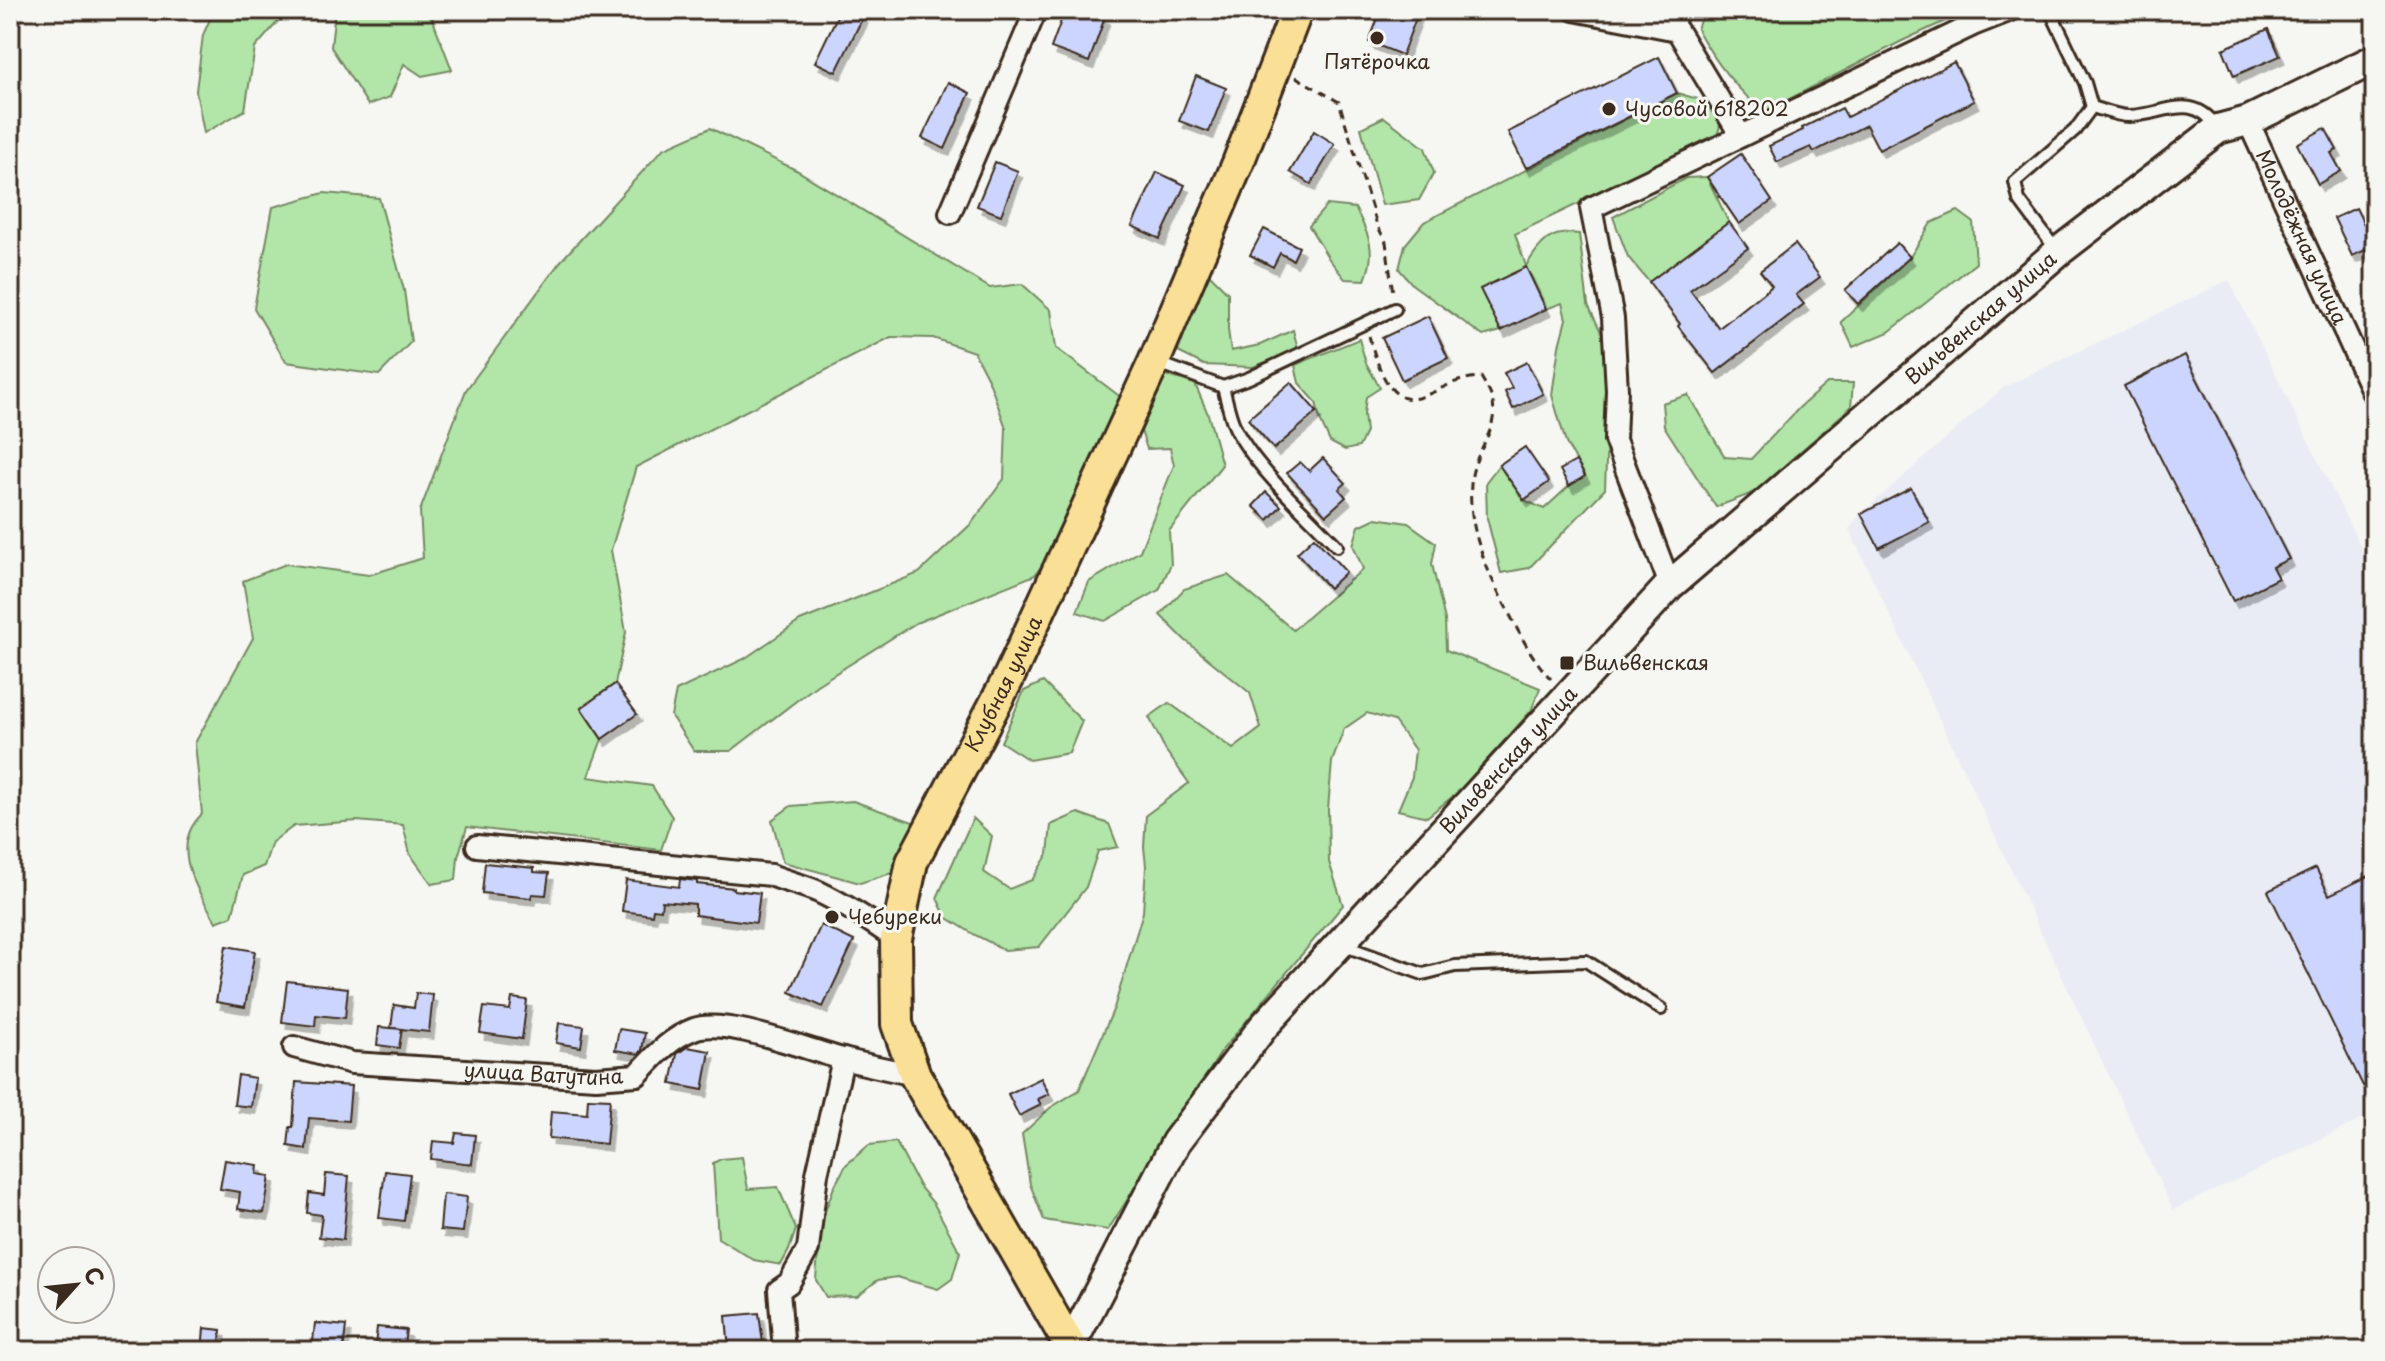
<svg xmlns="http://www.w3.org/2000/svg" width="2385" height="1361" font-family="'Playpen Sans',sans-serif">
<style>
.built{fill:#e9ecf5}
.green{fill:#b1e6a8;stroke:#768863;stroke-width:2}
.building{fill:#ccd5fd;stroke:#3b2a1e;stroke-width:2;filter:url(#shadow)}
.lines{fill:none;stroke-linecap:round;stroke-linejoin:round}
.lane-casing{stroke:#3b2a1e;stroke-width:16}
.street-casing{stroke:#3b2a1e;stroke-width:26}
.secondary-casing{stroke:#3b2a1e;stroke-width:34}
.primary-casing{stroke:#3b2a1e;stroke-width:36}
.path{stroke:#3b2a1e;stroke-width:3;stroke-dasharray:8 6;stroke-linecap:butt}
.lane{stroke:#f6f6f2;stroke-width:10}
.street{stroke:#f6f6f2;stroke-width:20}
.secondary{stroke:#f6f6f2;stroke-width:28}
.primary{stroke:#fadf96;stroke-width:30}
.poi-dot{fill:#3b2a1e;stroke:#f6f6f2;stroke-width:3}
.labels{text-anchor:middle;stroke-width:6;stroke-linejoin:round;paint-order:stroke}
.poi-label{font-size:20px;fill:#3b2a1e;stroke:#f6f6f2;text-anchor:start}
.street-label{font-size:20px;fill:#3b2a1e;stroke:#f6f6f2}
</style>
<defs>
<filter id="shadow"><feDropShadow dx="4.5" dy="7" stdDeviation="0" flood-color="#0004"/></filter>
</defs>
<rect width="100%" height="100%" fill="#f6f6f2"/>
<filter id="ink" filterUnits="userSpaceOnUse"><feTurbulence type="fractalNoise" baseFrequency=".0125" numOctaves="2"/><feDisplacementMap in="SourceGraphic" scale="16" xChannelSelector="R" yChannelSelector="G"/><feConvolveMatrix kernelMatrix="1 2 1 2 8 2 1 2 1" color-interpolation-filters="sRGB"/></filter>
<g filter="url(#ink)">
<polygon class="built" points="2229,280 2375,576 2375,1113 2173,1210 1849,529 1861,514 2004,387"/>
<g class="green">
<polygon points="214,10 288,10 255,48 245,110 204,133 196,91 203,35"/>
<polygon points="335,10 429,10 452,70 422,76 404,64 390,97 368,105 331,47"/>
<path d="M 1704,10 L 1969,10 L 1902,41 L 1764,112 C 1735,88 1715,62 1697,29 Z"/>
<path d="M 1677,93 L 1708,102 L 1720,125 L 1717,137 L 1515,234 L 1526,266 C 1541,243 1549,230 1579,234 L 1588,305 L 1604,338 L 1608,409 L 1605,489 L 1529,568 L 1501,573 L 1487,518 L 1486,482 L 1499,465 L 1524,500 L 1544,509 L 1569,486 L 1585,476 L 1566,443 L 1552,395 L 1559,346 L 1566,319 L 1562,303 L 1546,309 L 1526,267 L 1481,289 L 1501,331 L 1483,336 L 1413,285 L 1399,269 L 1405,245 L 1424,222 Z"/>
<polygon points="1384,117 1425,148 1434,173 1419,200 1382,205 1361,128"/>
<path d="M 710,128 L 798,171 L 990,288 L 1022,284 L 1051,310 L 1056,348 L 1122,398 L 1055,546 L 1035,575 L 916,623 L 817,685 L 731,751 L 694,751 L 671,716 L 676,691 L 744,659 L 800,621 L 919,573 L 971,524 L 1004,479 L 1006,428 L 989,381 L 974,352 L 933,338 L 891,337 L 636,467 L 611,550 L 626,632 L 615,684 L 581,708 L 602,739 L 588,777 L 652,786 L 672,817 L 661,850 L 467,827 L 458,857 L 456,880 L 432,884 L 410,854 L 403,825 L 357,821 L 294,826 L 272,842 L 264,866 L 243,875 L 232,916 L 216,922 C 197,888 168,847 202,814 L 195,743 L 253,638 L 243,581 L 286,564 L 369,575 L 423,558 L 420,511 L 466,390 L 560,262 L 663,149 Z"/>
<polygon points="1707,177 1729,223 1649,282 1628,257 1613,217 1686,178"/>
<polygon points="324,193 379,198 404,290 411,342 379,375 286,362 254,308 273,207"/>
<path d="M 1327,205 L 1355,208 C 1369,234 1377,252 1365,280 L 1345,279 L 1329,259 L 1309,226 Z"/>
<polygon points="1958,211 1973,222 1976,263 1889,332 1853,347 1841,322 1910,257 1931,223"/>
<polygon points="1207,272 1228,293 1228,330 1231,351 1260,345 1293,330 1298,349 1253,367 1204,365 1178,352"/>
<polygon points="1359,339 1366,363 1380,388 1366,397 1364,414 1366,432 1359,447 1345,450 1330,442 1320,420 1316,402 1299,383 1295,365"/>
<polygon points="1165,375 1195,384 1208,414 1222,465 1169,531 1171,564 1159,590 1105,621 1077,612 1089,582 1140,551 1174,465 1170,448 1147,449 1141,431"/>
<polygon points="1827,383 1853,383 1851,407 1753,493 1716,507 1664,426 1662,403 1688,395 1725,457 1751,459 1800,407"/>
<polygon points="1376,518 1408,523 1436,543 1432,564 1445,620 1446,650 1540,688 1531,711 1457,793 1427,817 1398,810 1412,777 1415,750 1394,721 1367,713 1344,729 1332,762 1328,809 1329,862 1343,905 1223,1049 1108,1230 1044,1220 1030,1184 1022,1134 1050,1108 1079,1090 1114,1008 1143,912 1146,866 1144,847 1146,815 1189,783 1166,751 1149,717 1169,703 1233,749 1261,728 1250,693 1185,640 1160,615 1184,589 1228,575 1293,630 1363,569 1353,545 1359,526"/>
<polygon points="1043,682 1082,721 1069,753 1029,760 1001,742 1024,691"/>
<polygon points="853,801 916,823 895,872 860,883 783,862 772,820 791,806"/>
<polygon points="1078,813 1109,824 1118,847 1098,851 1086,887 1039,947 1005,950 975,935 946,917 937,898 973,818 992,836 984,872 1009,889 1032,880 1048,854 1051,825"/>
<polygon points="896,1142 919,1186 934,1204 960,1252 952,1279 938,1289 897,1277 878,1280 857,1296 826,1297 816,1280 820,1225 834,1187 846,1165 869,1145"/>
<polygon points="742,1157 748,1189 778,1187 796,1229 789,1250 781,1265 754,1260 718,1238 713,1163 721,1159"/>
</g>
<g class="building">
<polygon points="840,10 848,10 863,17 836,72 815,62"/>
<polygon points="1065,10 1085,10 1105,17 1089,62 1051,48"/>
<polygon points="1381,10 1419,10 1402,55 1369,42"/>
<polygon points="2268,29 2280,56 2234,76 2223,49"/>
<polygon points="1659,57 1677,93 1526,168 1508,132"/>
<polygon points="1954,62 1974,101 1879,150 1866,125 1814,152 1811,147 1777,162 1769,146 1803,130 1802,128 1842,108 1847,117"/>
<polygon points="1196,76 1226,88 1209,132 1179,121"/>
<polygon points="948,82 970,93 945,149 922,138"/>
<polygon points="2325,128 2337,150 2331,153 2341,171 2318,184 2297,144"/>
<polygon points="1314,131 1335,144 1311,184 1290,172"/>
<polygon points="1741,154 1772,201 1739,224 1707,177"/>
<polygon points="995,162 1018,171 1001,215 977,206"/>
<polygon points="1157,172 1185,185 1160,239 1132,226"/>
<polygon points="2356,208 2375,246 2352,256 2334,218"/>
<polygon points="1729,222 1748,248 1690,290 1719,328 1772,286 1760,271 1795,244 1820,277 1796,295 1804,304 1715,373 1678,326 1680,324 1649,282"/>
<polygon points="1264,229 1299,247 1293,260 1280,253 1273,267 1250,255"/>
<polygon points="1897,243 1910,257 1858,304 1845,290"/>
<polygon points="1526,267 1546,309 1501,331 1480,289"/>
<polygon points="1428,316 1448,358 1402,380 1382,338"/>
<polygon points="2185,355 2289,559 2272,567 2278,578 2233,601 2124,386"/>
<polygon points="1527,362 1543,394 1513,409 1505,392 1512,388 1504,373"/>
<polygon points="1291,382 1317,412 1274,449 1248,419"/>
<polygon points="1525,447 1549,482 1524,500 1499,465"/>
<polygon points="1323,458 1346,483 1339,489 1346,497 1326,515 1287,473 1300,462 1309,471"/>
<polygon points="1576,461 1585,476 1569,486 1560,470"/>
<polygon points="1911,488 1929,522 1879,548 1861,514"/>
<polygon points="1266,492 1281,506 1268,520 1253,506"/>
<polygon points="1314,537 1346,572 1329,588 1297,553"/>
<polygon points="615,684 637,714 602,739 581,708"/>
<polygon points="485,863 534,868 534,872 549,873 546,895 532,894 531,898 482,893"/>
<polygon points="2316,868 2329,895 2375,873 2375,1080 2363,1086 2268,891"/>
<polygon points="680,879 697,881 697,884 734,888 734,890 760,893 756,923 695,915 695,904 662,901 661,910 653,909 652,915 622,911 626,880 679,887"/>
<polygon points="821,925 854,941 823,1007 790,992"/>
<polygon points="226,946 255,951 245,1007 216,1002"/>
<polygon points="287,981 348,988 345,1018 316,1015 315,1026 282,1022"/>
<polygon points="416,993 433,995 429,1032 391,1028 394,1005 414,1008"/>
<polygon points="512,998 527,1000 522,1039 480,1033 484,1007 510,1010"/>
<polygon points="559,1023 584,1026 581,1047 556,1043"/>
<polygon points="379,1027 402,1029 399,1048 377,1045"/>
<polygon points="619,1029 645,1033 642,1050 639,1054 615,1050"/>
<polygon points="687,1047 710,1051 703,1090 671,1084 677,1054"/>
<polygon points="238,1075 255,1078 251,1107 234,1105"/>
<polygon points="1041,1078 1049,1094 1038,1099 1041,1105 1019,1116 1008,1094"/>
<polygon points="296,1082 351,1086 348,1121 309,1118 306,1149 288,1146 290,1127 293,1127"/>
<polygon points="588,1098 610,1099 606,1144 549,1138 551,1111 587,1114"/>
<polygon points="456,1133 475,1135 472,1164 431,1159 433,1141 454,1143"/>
<polygon points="225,1160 258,1165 257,1174 270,1176 264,1213 238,1209 240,1192 220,1189"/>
<polygon points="385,1171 410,1174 404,1221 379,1218"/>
<polygon points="326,1174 349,1176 343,1240 319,1237 322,1215 307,1213 309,1193 324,1195"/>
<polygon points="443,1194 467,1197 463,1232 440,1230"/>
<polygon points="759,1313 764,1351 729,1351 726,1316"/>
<polygon points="315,1323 346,1326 343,1351 312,1351"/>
<polygon points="377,1327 406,1330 403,1351 386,1351 386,1348 375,1346"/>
<polygon points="204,1328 221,1330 219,1351 202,1351"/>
</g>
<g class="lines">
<g class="lane-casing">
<g id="lane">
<polyline points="2050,10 2085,83 2092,107 2075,130 2015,182 2019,200 2057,251"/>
<polyline points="1677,30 1682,10"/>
<path d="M 2092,107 C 2103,110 2117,116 2129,116 C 2165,115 2191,91 2217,127"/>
<polyline points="1156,362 1223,387 1249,378 1395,309"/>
<path d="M 1223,387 C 1228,405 1231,424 1242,440 C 1265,477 1307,514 1337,546"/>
<polyline points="1342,945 1423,974 1455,966 1586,961 1661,1009"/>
</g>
</g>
<g class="street-casing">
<g id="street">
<polyline points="1574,10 1677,30 1741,136"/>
<path id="s1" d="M 2248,121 L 2375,397"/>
<polyline points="950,213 1036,10"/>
<polyline points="1670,585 1615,440 1617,390 1613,318 1591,208 1973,25 2011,10"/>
<path d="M 477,846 L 771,875 C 787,882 804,885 819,892 C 846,905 872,922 896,939"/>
<path id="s2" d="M 294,1047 L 352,1063 L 596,1078 L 637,1075 C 654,1057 670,1038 694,1029 C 726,1017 807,1050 843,1059 C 867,1065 891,1070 915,1075"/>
<polyline points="784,1351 779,1290 789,1283 808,1249 817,1174 843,1059"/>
</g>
</g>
<g class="secondary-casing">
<g id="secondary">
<path id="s3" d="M 1068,1351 L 1176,1142 L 1263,1027 L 1670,585 L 2058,252 L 2218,129 L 2248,121 L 2375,59"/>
</g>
</g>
<g class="primary-casing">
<g id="primary">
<path id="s4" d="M 1073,1351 L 915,1075 L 897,1024 L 896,939 L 912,862 L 1008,679 L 1154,362 L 1238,163 L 1297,10"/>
</g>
</g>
<g class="path">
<polyline points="1296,77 1339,102 1377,225 1386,242 1393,293"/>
<path d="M 1369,336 C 1376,359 1388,409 1421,397 C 1446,388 1452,379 1481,377 C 1485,384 1490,392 1492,399 C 1500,428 1477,448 1472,475 C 1465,524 1486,569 1508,611 C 1520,635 1533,660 1551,679"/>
</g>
<use href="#lane" class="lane"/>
<use href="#street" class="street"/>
<use href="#secondary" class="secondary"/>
<use href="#primary" class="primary"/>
</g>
</g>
<g class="poi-dot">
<circle cx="1377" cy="38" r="8"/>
<circle cx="1609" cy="109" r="8"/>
<rect x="1559" y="655" width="16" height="16" rx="4"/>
<circle cx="832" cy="917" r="8"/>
</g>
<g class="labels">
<g class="poi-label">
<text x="1377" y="69" text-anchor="middle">Пятёрочка</text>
<text x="1625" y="116">Чусовой 618202</text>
<text x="1583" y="670">Вильвенская</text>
<text x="848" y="924">Чебуреки</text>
</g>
<g class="street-label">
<text dy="7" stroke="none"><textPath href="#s1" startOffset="128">Молодёжная улица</textPath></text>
<text dy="7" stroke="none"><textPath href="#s3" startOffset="1390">Вильвенская улица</textPath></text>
<text dy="7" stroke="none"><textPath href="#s4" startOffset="736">Клубная улица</textPath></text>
<text dy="7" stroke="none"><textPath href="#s3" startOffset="742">Вильвенская улица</textPath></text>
<text dy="7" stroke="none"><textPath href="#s2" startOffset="252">улица Ватутина</textPath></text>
</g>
</g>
<rect width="2385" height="1361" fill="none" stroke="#f6f6f2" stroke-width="40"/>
<rect x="20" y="20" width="2345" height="1321" fill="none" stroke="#3b2a1e" stroke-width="3" filter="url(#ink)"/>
<g transform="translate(76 1285) rotate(63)"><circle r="38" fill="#f6f6f2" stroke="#aba49d" stroke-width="2"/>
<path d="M0-6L14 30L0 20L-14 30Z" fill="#3b2a1e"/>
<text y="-12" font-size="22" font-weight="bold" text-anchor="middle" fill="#3b2a1e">С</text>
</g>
</svg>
